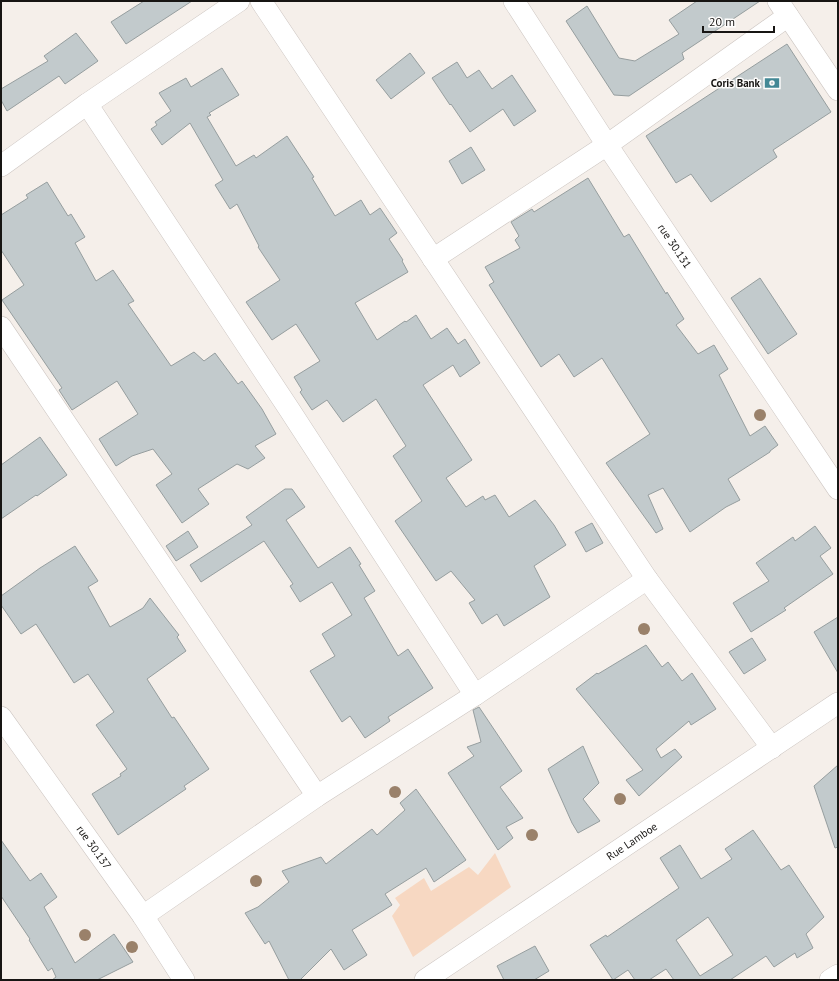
<svg xmlns="http://www.w3.org/2000/svg" width="839" height="981" font-family="'PT Sans',sans-serif">
<style>
.green{fill:#f7d8c2}
.building{fill:#c2cacc;stroke:#969e9f;fill-rule:evenodd}
.lines{fill:none;stroke-linecap:round;stroke-linejoin:round}
.minor-casing{stroke:#cdc6c2;stroke-width:22}
.minor{stroke:#fff;stroke-width:21}
.tree{fill:#9a816a}
.labels{text-anchor:middle;stroke-width:3;stroke-linejoin:round;paint-order:stroke}
.poi-label{font-size:11px;font-weight:bold;fill:#171513;stroke:#fefdfc;text-anchor:end}
.street-label{font-size:11px;fill:#171513;stroke:#fefdfc}
</style>
<rect width="100%" height="100%" fill="#f5efea"/>
<polygon class="green" points="495,853 511,887 413,957 392,916 400,905 395,898 424,878 431,891 469,867 478,875"/>
<g class="building">
<polygon points="144,1 192,1 126,44 111,22"/>
<polygon points="697,1 760,1 682,53 684,59 629,96 614,95 566,21 587,6 619,58 635,61 679,34 669,20"/>
<polygon points="76,33 98,61 65,84 59,76 7,111 1,100 1,89 48,61 44,56"/>
<polygon points="787,44 831,112 773,150 777,157 711,202 691,174 676,183 646,136"/>
<polygon points="410,53 425,73 391,99 376,80"/>
<polygon points="457,62 467,78 479,70 492,89 512,75 536,111 514,126 503,109 470,132 451,104 450,105 432,78"/>
<polygon points="222,68 239,95 209,113 211,115 207,117 236,166 254,155 256,158 287,136 314,177 312,178 335,216 361,200 370,215 380,208 397,233 389,239 403,260 402,261 408,272 355,303 377,340 405,321 406,322 416,315 431,339 447,328 458,344 465,339 480,363 460,377 453,365 423,385 472,460 446,478 466,507 483,496 485,500 495,495 509,517 535,500 554,525 566,545 534,566 550,597 504,626 497,614 482,624 469,603 475,600 451,571 436,581 395,521 422,501 393,456 406,446 376,399 343,422 327,400 312,410 300,392 302,390 294,377 320,361 296,324 272,340 246,302 280,280 258,247 259,246 237,204 230,209 215,185 223,180 190,123 162,145 151,129 157,125 155,122 171,111 159,93 186,78 191,87"/>
<polygon points="471,147 485,170 462,184 449,161"/>
<polygon points="588,178 624,237 629,234 666,294 667,292 684,319 676,325 698,354 714,345 728,369 719,375 750,436 765,426 778,445 770,451 770,452 728,479 740,500 726,507 690,532 663,488 648,495 663,529 656,533 606,463 650,434 602,358 574,377 559,354 541,367 489,285 494,282 485,267 520,248 515,240 519,236 511,222 532,209 534,212"/>
<polygon points="47,182 68,216 71,214 85,237 75,243 96,281 113,270 134,301 128,304 171,366 194,352 204,361 215,353 238,384 242,381 262,409 276,434 255,446 265,458 248,469 237,464 198,489 209,504 182,523 156,485 172,474 153,449 132,456 116,466 99,439 138,414 117,381 72,410 59,390 62,388 2,300 24,285 1,250 1,215 28,198 26,195"/>
<polygon points="760,278 797,334 768,354 731,298"/>
<polygon points="40,437 67,475 37,496 36,495 1,519 1,465"/>
<polygon points="285,489 292,489 305,507 286,520 318,568 350,547 361,564 359,565 375,591 364,598 398,656 408,649 433,688 388,717 390,721 365,738 350,716 342,722 310,671 335,656 322,634 352,615 332,582 300,602 290,586 293,584 264,541 201,582 190,565 252,525 246,517"/>
<polygon points="592,523 603,543 586,552 575,532"/>
<polygon points="815,526 831,548 820,556 833,574 784,608 786,610 751,632 733,603 769,581 756,563 793,537 795,541"/>
<polygon points="188,531 198,547 176,561 166,546"/>
<polygon points="75,546 98,581 88,587 110,627 143,608 150,598 179,635 177,637 186,651 147,679 172,718 174,717 209,769 184,786 186,789 118,835 92,794 121,776 120,774 127,769 96,725 114,712 88,674 74,683 36,624 21,634 1,605 1,596 40,568"/>
<polygon points="838,617 838,673 814,632"/>
<polygon points="752,638 766,660 744,674 729,652"/>
<polygon points="646,645 662,667 668,662 682,681 692,673 716,709 691,725 689,721 656,749 661,758 675,749 682,757 639,796 626,780 643,770 576,689 597,673 598,674"/>
<polygon points="479,707 522,771 500,787 523,818 506,827 513,838 498,850 448,773 474,756 467,747 481,742 473,710"/>
<polygon points="583,746 599,783 583,799 600,821 578,833 572,823 548,769"/>
<polygon points="838,765 838,847 835,848 814,786"/>
<polygon points="416,789 466,860 434,882 426,868 385,894 392,905 352,930 367,955 344,970 331,949 300,980 289,980 269,941 265,944 245,913 258,907 289,882 282,871 321,857 326,864 372,829 377,835 405,810 400,803"/>
<path d="M 753,830 L 781,870 L 789,865 L 824,917 L 806,934 L 813,948 L 797,958 L 795,953 L 774,967 L 766,956 L 730,980 L 674,980 L 666,969 L 649,980 L 635,980 L 628,970 L 613,980 L 590,945 L 606,935 L 607,937 L 679,888 L 660,858 L 680,845 L 701,879 L 732,859 L 725,849 ZM 708,917 L 733,955 L 700,976 L 676,940 Z"/>
<polygon points="1,840 30,881 41,873 57,897 44,907 75,963 114,934 133,962 97,980 52,980 56,977 52,968 48,971 29,940 30,939 1,896"/>
<polygon points="535,946 549,971 534,980 504,980 497,966"/>
</g>
<g class="lines">
<g class="minor-casing">
<g id="minor">
<polyline points="261,1 647,579 772,748"/>
<path id="s1" d="M 514,1 L 607,145 L 838,489"/>
<polyline points="778,1 838,90"/>
<polyline points="87,104 289,409 475,695"/>
<polyline points="1,166 87,104 239,1"/>
<polyline points="433,259 607,145 788,16"/>
<polyline points="1,327 317,796"/>
<path id="s2" d="M 1,717 L 143,916 L 184,980"/>
<polyline points="143,916 317,796 475,695 647,579"/>
<path id="s3" d="M 425,980 L 838,703"/>
<polyline points="830,980 838,975"/>
</g>
</g>
<use href="#minor" class="minor"/>
</g>
<g class="tree">
<circle cx="760" cy="415" r="6"/>
<circle cx="644" cy="629" r="6"/>
<circle cx="395" cy="792" r="6"/>
<circle cx="620" cy="799" r="6"/>
<circle cx="532" cy="835" r="6"/>
<circle cx="256" cy="881" r="6"/>
<circle cx="85" cy="935" r="6"/>
<circle cx="132" cy="947" r="6"/>
</g>
<defs>
<g id="bank-bare" transform="scale(1.2)"><path d="M-6-4H6V4H-6ZM0-2.3a2.3 2.3 0 1 0 0 4.6a2.3 2.3 0 1 0 0-4.6Z" fill="#438895" stroke="#fefdfc" stroke-width="2.5" paint-order="stroke"/></g>
</defs>
<g fill-rule="evenodd">
<use href="#bank-bare" x="772" y="83"/>
</g>
<g class="labels">
<g class="poi-label">
<text x="760" y="87">Coris Bank</text>
</g>
<g class="street-label">
<text dy="4" stroke="none"><textPath href="#s1" startOffset="293">rue 30.131</textPath></text>
<text dy="4" stroke="none"><textPath href="#s3" startOffset="249">Rue Lamboe</textPath></text>
<text dy="4" stroke="none"><textPath href="#s2" startOffset="160">rue 30.137</textPath></text>
</g>
</g>
<rect width="839" height="981" fill="none" stroke="#171513" stroke-width="4"/>
<path d="M703 26v6h71v-6" fill="none" stroke="#171513" stroke-width="2"/>
<text x="709" y="26" font-size="12" fill="#171513" stroke="#fefdfc" stroke-width="3" paint-order="stroke">20 m</text>
</svg>
